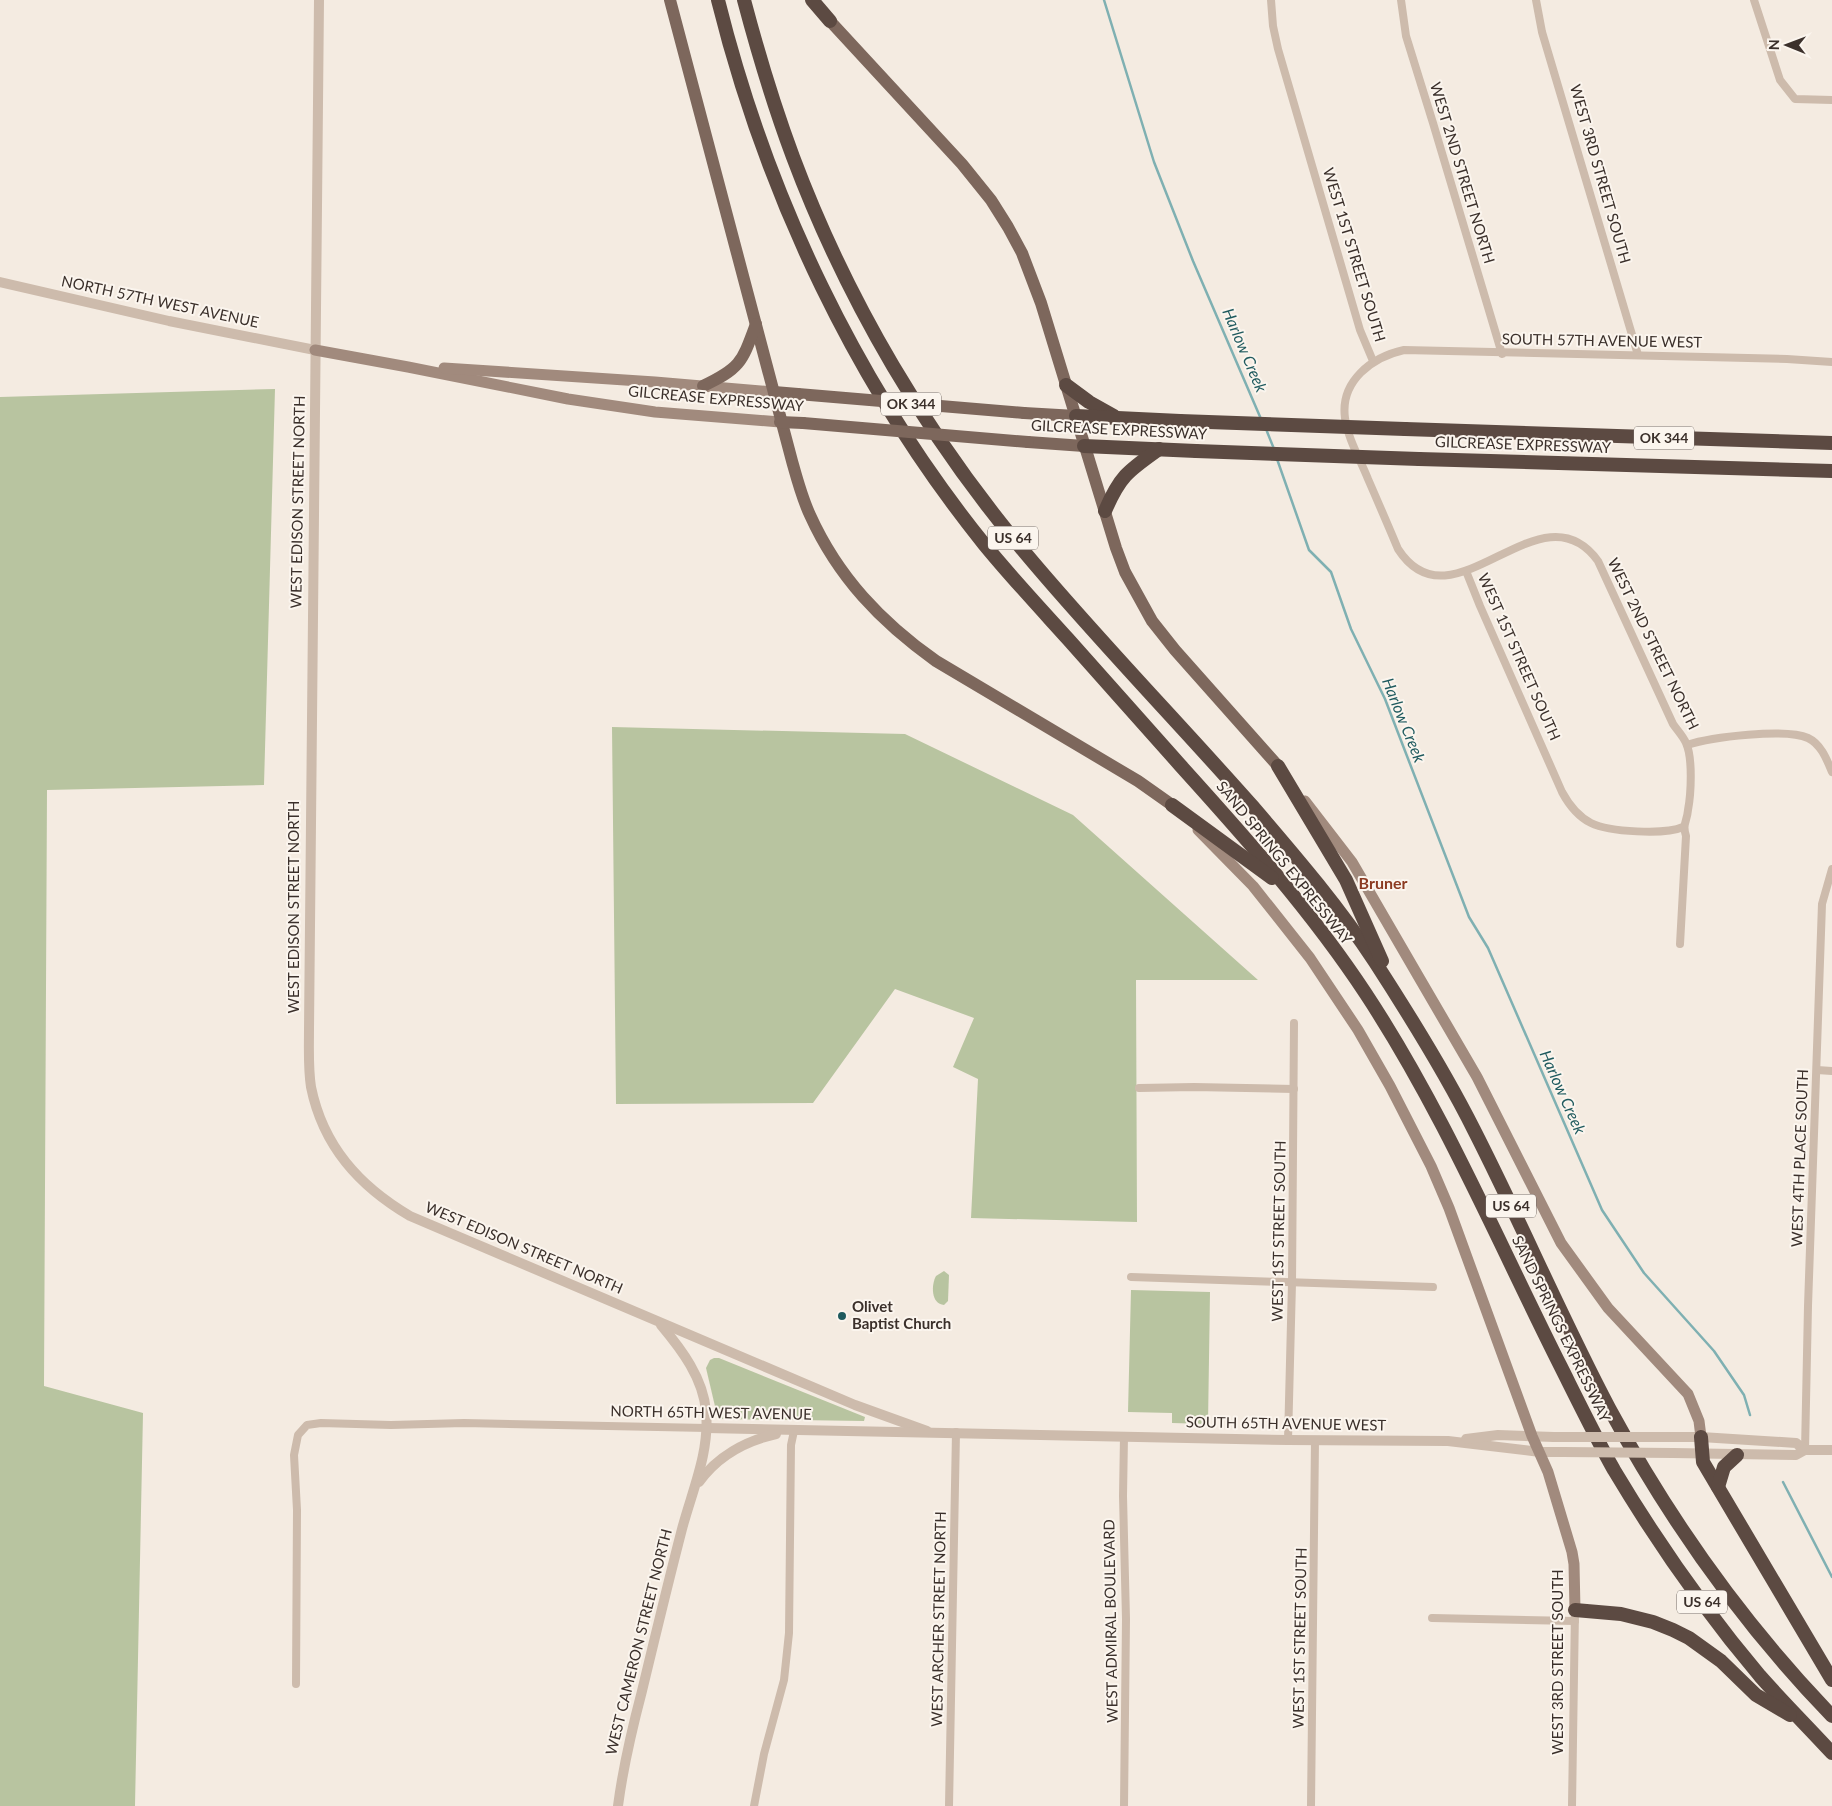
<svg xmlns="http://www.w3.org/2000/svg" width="1832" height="1806" font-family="Lato,sans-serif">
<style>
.green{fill:#b8c4a0}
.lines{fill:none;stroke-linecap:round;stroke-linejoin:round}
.stream{stroke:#7fb0b2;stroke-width:2.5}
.minor{stroke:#cdbbac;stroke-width:8}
.tertiary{stroke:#cdbbac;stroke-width:10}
.secondary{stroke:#a18a7d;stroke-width:11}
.primary{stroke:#7d675c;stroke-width:12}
.motorway{stroke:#5c4a42;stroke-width:14}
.tertiary-bridge{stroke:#cdbbac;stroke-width:10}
.primary-bridge{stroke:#7d675c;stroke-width:12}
.motorway-bridge{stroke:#5c4a42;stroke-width:14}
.poi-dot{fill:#1f5a5e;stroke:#fbf5ee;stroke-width:2}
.labels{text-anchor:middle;stroke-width:4;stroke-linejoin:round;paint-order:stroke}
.shield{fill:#fbf5ee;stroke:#756b66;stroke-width:1}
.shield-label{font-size:14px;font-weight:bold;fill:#3b302b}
.street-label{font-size:15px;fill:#3b302b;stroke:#fbf5ee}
.poi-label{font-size:15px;font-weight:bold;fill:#3b302b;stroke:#fbf5ee;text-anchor:start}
.water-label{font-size:16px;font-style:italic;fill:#1f5a5e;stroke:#fbf5ee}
.neighbourhood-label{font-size:16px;font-weight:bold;fill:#8c3b22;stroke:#fbf5ee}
</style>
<rect width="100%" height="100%" fill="#f4ebe1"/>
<g class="green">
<polygon points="275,389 264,785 47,790 44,1386 143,1413 135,1806 0,1806 0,397"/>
<polygon points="612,727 905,734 1073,815 1258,980 1136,980 1137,1222 971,1218 978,1079 953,1067 974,1018 895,989 813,1103 616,1104"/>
<path d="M 944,1271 L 949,1275 L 948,1301 L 944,1305 C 931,1304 931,1285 936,1276 Z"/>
<polygon points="1131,1290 1210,1292 1208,1424 1172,1423 1172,1413 1128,1412"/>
<polygon points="714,1358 719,1358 865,1417 864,1421 718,1419 706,1368 710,1360"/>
</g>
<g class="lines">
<g class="stream">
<polyline points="1104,0 1154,162 1193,261 1261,419"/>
<polyline points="1266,429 1274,449"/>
<polyline points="1277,459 1309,550 1331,572 1351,629 1385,699 1469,917 1488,948 1602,1210 1644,1273 1714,1351 1744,1395 1750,1415"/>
<polyline points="1783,1482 1832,1577"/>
</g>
<g class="minor">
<polyline points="1271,0 1273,26 1278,49 1353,306 1360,330 1373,361"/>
<polyline points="1401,0 1406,36 1433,123 1502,354"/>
<polyline points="1536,0 1542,32 1638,355"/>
<polyline points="1754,0 1780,80 1795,99 1832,100"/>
<path d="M 1466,571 L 1480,606 L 1562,792 C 1569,805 1577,816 1591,823 C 1609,832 1665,835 1683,827"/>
<path d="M 1687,745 C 1711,737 1786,728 1808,738 C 1821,744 1827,760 1832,772"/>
<path d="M 1680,944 L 1686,836 C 1682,824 1687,822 1688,810 C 1691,794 1693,758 1686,743 C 1683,736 1677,730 1673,724 L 1598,561 C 1540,481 1453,634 1398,549 C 1388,525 1378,502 1368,479 C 1360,459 1348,439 1345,418 C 1340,381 1372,357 1404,350 L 1787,359 L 1832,362"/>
<polyline points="1817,1070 1832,1071"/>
<polyline points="1139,1088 1194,1087 1294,1089"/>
<polyline points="1131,1277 1433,1287"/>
<polyline points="1288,1440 1292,1283 1294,1023"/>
<polyline points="1805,1450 1808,1306 1822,904 1832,869"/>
<polyline points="1432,1618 1575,1621"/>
<polyline points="296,1684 297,1510 294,1455 298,1435 307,1425 321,1423 391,1425 464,1423 707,1428"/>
<polyline points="754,1806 764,1754 784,1680 789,1633 791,1445 794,1431"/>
<polyline points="949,1806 956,1432"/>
<polyline points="1124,1806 1126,1619 1123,1496 1124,1436"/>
<polyline points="1311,1806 1315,1440"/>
<polyline points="1572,1806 1575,1610"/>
</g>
<g class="tertiary">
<path d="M 319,0 L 309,1029 C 309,1048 308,1068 311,1087 C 323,1146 359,1186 410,1216 L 855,1405 L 927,1431"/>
<polyline points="0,282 169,321 315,350"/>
<polyline points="707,1428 1288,1440 1448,1441 1540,1452 1563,1452"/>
<polyline points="1666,1437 1701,1437 1796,1443 1805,1450"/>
<polyline points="1466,1439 1498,1435 1554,1437"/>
<polyline points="1673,1453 1796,1455 1805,1450 1832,1450"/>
<path d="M 699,1482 C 717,1457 745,1441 776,1434"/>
<path d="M 618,1806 C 623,1767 632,1729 642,1691 C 655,1637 668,1583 682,1529 C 692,1491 710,1452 706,1411 C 703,1378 682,1350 661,1325"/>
</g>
<g class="secondary">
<polyline points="315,350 408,367 568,399 655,412 780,422"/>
<polyline points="444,368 655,382 774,392"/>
<polyline points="1305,801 1352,862 1417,974 1477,1077 1561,1243 1608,1308 1688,1394 1699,1421 1701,1437"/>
<polyline points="1198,830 1253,886 1310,958 1358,1030 1390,1086 1431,1166 1449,1208 1532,1436 1548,1472 1572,1552 1574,1564 1575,1610"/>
</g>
<g class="primary">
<path d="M 670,0 L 792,461 C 797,479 802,498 810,515 C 838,577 881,622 936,661 L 1138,781 L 1172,805"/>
<polyline points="830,21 962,164 991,200 1008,227 1022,253 1041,303 1116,548 1125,572 1152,621 1175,650 1278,766"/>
<path d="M 703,386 C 741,368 742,362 756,324"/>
<polyline points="774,392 798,394"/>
<polyline points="1024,413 1076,416"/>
<polyline points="780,422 803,423"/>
<polyline points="1028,442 1084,446"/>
</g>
<g class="motorway">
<path d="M 718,0 C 767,197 857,386 984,544 C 1011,577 1040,608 1068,639 C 1105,681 1143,723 1180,765 C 1246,838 1312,912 1366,994 C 1443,1111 1498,1242 1561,1367 C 1578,1401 1595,1436 1614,1470 C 1657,1542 1706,1612 1760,1676 C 1783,1702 1808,1727 1832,1753"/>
<path d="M 744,0 C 758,53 774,106 793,157 C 847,301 928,438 1027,555 C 1100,642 1179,723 1254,808 C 1296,857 1339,907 1375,962 C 1410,1016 1445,1072 1474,1130 C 1521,1222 1561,1317 1609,1408 C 1669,1519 1745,1626 1832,1716"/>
<polyline points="812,0 830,21"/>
<polyline points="1066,385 1089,402 1114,416"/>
<polyline points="1076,416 1180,421"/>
<polyline points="1405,429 1832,443"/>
<polyline points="1084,446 1196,451"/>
<polyline points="1419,459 1832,471"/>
<path d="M 1105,511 C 1120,476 1128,471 1159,449"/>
<polyline points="1278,766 1346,880 1382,961"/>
<polyline points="1172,805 1272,878"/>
<polyline points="1701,1437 1703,1462 1832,1680"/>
<polyline points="1718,1487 1724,1467 1737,1455"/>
<polyline points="1575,1610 1621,1614 1653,1622 1673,1630 1689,1638 1721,1661 1756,1695 1790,1715"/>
</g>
<g class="tertiary-bridge">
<polyline points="1554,1437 1666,1437"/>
<polyline points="1563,1452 1673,1453"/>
</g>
<g class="primary-bridge">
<polyline points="798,394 1024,413"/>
<polyline points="803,423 1028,442"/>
</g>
<g class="motorway-bridge">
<polyline points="1180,421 1405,429"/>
<polyline points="1196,451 1419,459"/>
</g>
</g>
<circle class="poi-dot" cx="842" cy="1316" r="5"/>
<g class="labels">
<g class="shield">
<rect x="881" y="392.5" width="60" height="23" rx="4"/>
<rect x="1634" y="426.5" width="60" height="23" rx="4"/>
<rect x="988" y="526.5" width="50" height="23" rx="4"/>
<rect x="1486" y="1194.5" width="50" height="23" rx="4"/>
<rect x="1677" y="1590.5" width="50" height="23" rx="4"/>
</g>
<g class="shield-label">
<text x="911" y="409">OK 344</text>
<text x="1664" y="443">OK 344</text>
<text x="1013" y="543">US 64</text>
<text x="1511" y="1211">US 64</text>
<text x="1702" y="1607">US 64</text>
</g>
<g class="street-label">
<text transform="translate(1462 173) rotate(73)" y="5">WEST 2ND STREET NORTH</text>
<text transform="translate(1600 174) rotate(74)" y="5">WEST 3RD STREET SOUTH</text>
<text transform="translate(1354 255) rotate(73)" y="5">WEST 1ST STREET SOUTH</text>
<text transform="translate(160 302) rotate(12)" y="5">NORTH 57TH WEST AVENUE</text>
<text transform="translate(1602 341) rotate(1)" y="5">SOUTH 57TH AVENUE WEST</text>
<text transform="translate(716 399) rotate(5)" y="5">GILCREASE EXPRESSWAY</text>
<text transform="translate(1119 430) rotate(3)" y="5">GILCREASE EXPRESSWAY</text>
<text transform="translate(1523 445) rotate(2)" y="5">GILCREASE EXPRESSWAY</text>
<text transform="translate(298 502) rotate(-89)" y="5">WEST EDISON STREET NORTH</text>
<text transform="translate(1653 644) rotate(64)" y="5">WEST 2ND STREET NORTH</text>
<text transform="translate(1519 657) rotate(66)" y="5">WEST 1ST STREET SOUTH</text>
<text transform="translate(1284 863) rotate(51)" y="5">SAND SPRINGS EXPRESSWAY</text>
<text transform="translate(294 907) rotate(-90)" y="5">WEST EDISON STREET NORTH</text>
<text transform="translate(1800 1158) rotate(-88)" y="5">WEST 4TH PLACE SOUTH</text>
<text transform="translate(1279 1231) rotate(-89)" y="5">WEST 1ST STREET SOUTH</text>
<text transform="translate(524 1248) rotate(23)" y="5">WEST EDISON STREET NORTH</text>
<text transform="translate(1561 1329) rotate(64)" y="5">SAND SPRINGS EXPRESSWAY</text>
<text transform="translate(711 1413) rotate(1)" y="5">NORTH 65TH WEST AVENUE</text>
<text transform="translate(1286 1424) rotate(1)" y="5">SOUTH 65TH AVENUE WEST</text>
<text transform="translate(939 1619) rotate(-89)" y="5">WEST ARCHER STREET NORTH</text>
<text transform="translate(1111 1621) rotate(-91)" y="5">WEST ADMIRAL BOULEVARD</text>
<text transform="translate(1300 1638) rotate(-89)" y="5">WEST 1ST STREET SOUTH</text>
<text transform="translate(639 1642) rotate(-76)" y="5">WEST CAMERON STREET NORTH</text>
<text transform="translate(1558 1662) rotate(-90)" y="5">WEST 3RD STREET SOUTH</text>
</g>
<g class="poi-label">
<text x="852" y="1312">Olivet<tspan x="852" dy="17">Baptist Church</tspan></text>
</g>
<g class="water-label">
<text transform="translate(1245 350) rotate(67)" y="6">Harlow Creek</text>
<text transform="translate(1404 720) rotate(68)" y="6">Harlow Creek</text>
<text transform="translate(1563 1092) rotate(66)" y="6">Harlow Creek</text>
</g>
<g class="neighbourhood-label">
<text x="1383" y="889">Bruner</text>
</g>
</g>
<g transform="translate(1787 45) rotate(271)" stroke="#fbf5ee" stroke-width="4" paint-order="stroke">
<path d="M0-4L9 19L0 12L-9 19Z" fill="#3b302b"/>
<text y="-8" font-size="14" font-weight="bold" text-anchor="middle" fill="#3b302b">N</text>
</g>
</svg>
